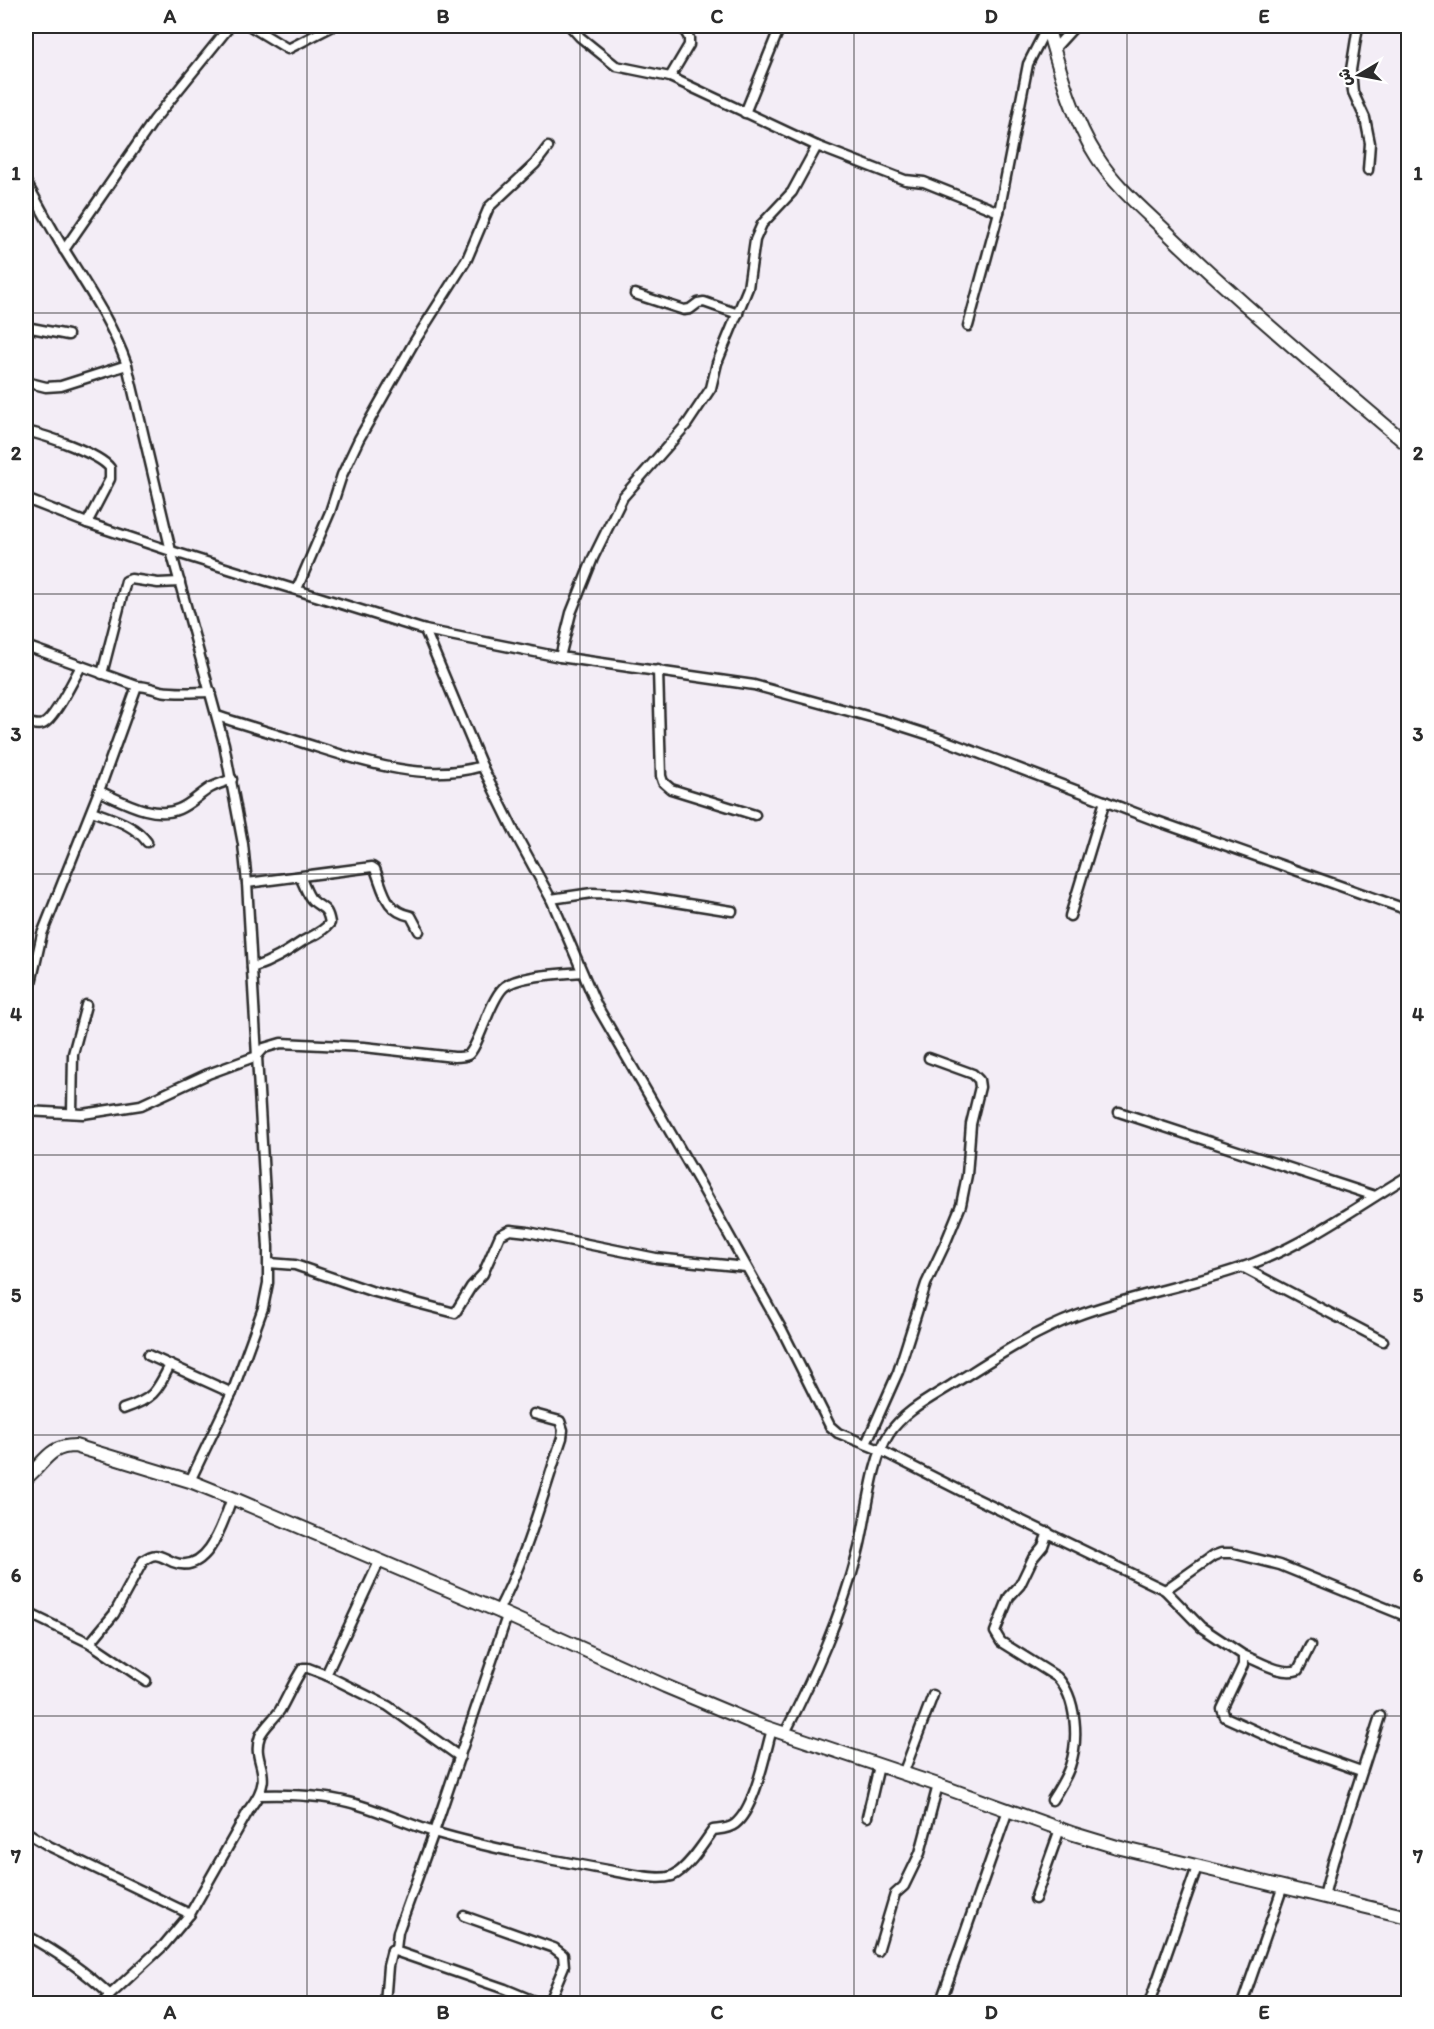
<svg xmlns="http://www.w3.org/2000/svg" width="1434" height="2029" font-family="Itim,'Playpen Sans Arabic',sans-serif">
<style>
.lines{fill:none;stroke-linecap:round;stroke-linejoin:round}
.street-casing{stroke:#2b2b2b;stroke-width:13}
.secondary-casing{stroke:#2b2b2b;stroke-width:16}
.street{stroke:#fff;stroke-width:8}
.secondary{stroke:#fff;stroke-width:12}
.grid{fill:none;stroke:#2b2b2b;stroke-width:1.5;stroke-opacity:0.55}
.neatline{fill:none;stroke:#2b2b2b;stroke-width:2}
.grid-label{font-size:20px;text-anchor:middle;font-weight:bold;fill:#2b2b2b}
</style>
<rect width="100%" height="100%" fill="#f3edf6"/>
<filter id="ink" filterUnits="userSpaceOnUse"><feTurbulence type="fractalNoise" baseFrequency=".0167" numOctaves="2"/><feDisplacementMap in="SourceGraphic" scale="12" xChannelSelector="R" yChannelSelector="G"/><feConvolveMatrix kernelMatrix="1 2 1 2 8 2 1 2 1" color-interpolation-filters="sRGB"/></filter>
<g filter="url(#ink)">
<g class="lines">
<g class="street-casing">
<g id="street">
<polyline points="250,26 288,49 333,26"/>
<polyline points="570,26 580,37 616,66 670,77 817,146"/>
<polyline points="1358,26 1351,70 1353,92 1365,118 1370,143 1368,170"/>
<polyline points="1054,49 1075,26"/>
<polyline points="670,77 689,45 689,38 682,26"/>
<polyline points="745,113 777,34"/>
<path d="M 26,182 C 39,205 51,228 65,251 C 88,288 112,323 127,365 L 171,551 L 224,744 L 243,844 L 247,883 L 268,1247 L 268,1283 L 263,1308 L 232,1393 L 190,1481"/>
<polyline points="64,250 154,120 230,26"/>
<polyline points="635,294 684,310 690,309 698,303 704,302 738,314"/>
<polyline points="968,326 999,212"/>
<polyline points="26,327 68,335"/>
<polyline points="26,382 46,387 61,386 127,365"/>
<path d="M 26,431 C 44,435 99,453 110,468 L 110,479 L 87,523"/>
<polyline points="26,499 87,523 171,551 425,630 560,657 754,685 889,722 936,737 1154,820 1408,910"/>
<polyline points="297,589 330,512 342,475 359,439 413,344 467,259 489,207 535,164 548,147"/>
<polyline points="425,630 482,766 515,833 551,899 597,1006 698,1180 782,1330 830,1426 838,1433 880,1450 973,1497 1165,1590 1201,1627 1243,1655 1243,1665 1222,1709 1225,1717 1285,1744 1361,1771"/>
<polyline points="26,646 137,686"/>
<polyline points="560,657 571,613 593,558 623,497 687,424 711,388 717,363 748,288 755,240 762,224 792,192 817,146 905,180 924,182 999,212 1028,64 1047,27"/>
<polyline points="658,670 661,776 663,782 671,789 755,815"/>
<polyline points="102,674 126,581 131,579 158,583 180,582"/>
<path d="M 217,716 C 248,726 279,735 310,745 C 364,762 425,783 482,766"/>
<path d="M 33,724 C 36,725 41,725 43,724 C 54,720 75,677 81,666"/>
<path d="M 99,791 C 122,801 154,820 179,809 C 191,804 200,794 210,788 C 217,784 225,782 232,779"/>
<path d="M 92,811 C 112,819 134,824 147,842"/>
<path d="M 247,883 L 372,867 L 375,869 C 384,891 385,911 411,916 L 419,931"/>
<polyline points="551,899 592,893 625,894 732,911"/>
<polyline points="1070,916 1105,801"/>
<path d="M 252,968 C 273,961 285,953 303,941 C 313,935 322,933 330,923 C 327,906 323,910 312,900 C 307,895 304,884 300,877"/>
<path d="M 26,1005 L 42,934 L 99,791 L 137,686 C 146,686 153,689 161,691 C 178,694 195,692 211,692"/>
<path d="M 26,1111 L 83,1114 L 141,1105 L 208,1074 L 257,1056 L 264,1048 L 281,1043 L 364,1047 L 454,1057 C 459,1057 464,1057 468,1055 C 478,1048 489,1002 503,988 C 516,975 562,974 581,972"/>
<polyline points="1119,1112 1375,1196"/>
<polyline points="72,1113 73,1054 86,1005"/>
<polyline points="269,1263 295,1265 371,1291 455,1313 471,1287 483,1274 500,1235 510,1230 528,1232 656,1258 746,1267"/>
<polyline points="1242,1267 1383,1341"/>
<polyline points="148,1355 232,1393"/>
<path d="M 123,1409 C 153,1399 156,1393 170,1365"/>
<polyline points="866,1444 898,1372 926,1284 945,1244 961,1205 967,1175 971,1124 980,1087 979,1080 973,1074 929,1058"/>
<path d="M 1048,1532 L 1043,1546 L 1033,1558 L 1020,1585 L 1009,1597 L 995,1632 L 1001,1642 L 1057,1677 C 1077,1698 1079,1740 1070,1766 C 1066,1778 1059,1789 1052,1800"/>
<polyline points="1165,1590 1213,1556 1221,1553 1232,1553 1280,1565 1408,1617"/>
<path d="M 498,1611 C 527,1556 542,1497 562,1438 L 563,1430 L 560,1421 L 534,1414"/>
<polyline points="26,1612 90,1643 146,1681"/>
<path d="M 90,1643 L 114,1614 L 143,1561 C 156,1551 159,1556 173,1562 C 208,1576 223,1522 232,1498"/>
<path d="M 1243,1655 C 1259,1661 1281,1676 1298,1670 L 1310,1646"/>
<polyline points="326,1675 379,1562"/>
<path d="M 785,1733 C 815,1674 841,1616 858,1552 C 867,1519 871,1461 889,1434 C 903,1412 931,1398 953,1384 C 993,1359 1031,1333 1076,1316 C 1134,1294 1196,1285 1254,1263 C 1309,1242 1358,1206 1408,1176"/>
<polyline points="903,1774 933,1695"/>
<path d="M 260,1795 C 293,1794 327,1795 359,1805 C 386,1813 410,1825 437,1833 C 500,1851 565,1862 629,1874 C 642,1876 659,1880 672,1876 C 687,1870 704,1843 713,1830 C 720,1829 729,1829 735,1824 C 755,1808 765,1754 772,1729"/>
<polyline points="867,1817 879,1766"/>
<polyline points="28,1833 49,1846 190,1914"/>
<polyline points="1324,1896 1333,1862 1380,1716"/>
<polyline points="1035,1899 1060,1829"/>
<polyline points="464,1916 554,1948 563,1955 564,1966 548,2004"/>
<path d="M 26,1935 C 57,1952 84,1970 110,1995"/>
<polyline points="392,1950 505,1989 541,2004"/>
<polyline points="878,1951 895,1894 904,1886 920,1853 938,1785"/>
<path d="M 103,2004 L 110,1995 L 164,1945 L 190,1914 L 250,1808 C 278,1772 250,1764 260,1736 C 264,1727 274,1719 280,1710 C 288,1696 294,1681 303,1668 L 308,1668 L 326,1675 L 388,1706 L 460,1757"/>
<polyline points="385,2004 388,1966 392,1950 396,1949 398,1932 434,1832 507,1616"/>
<polyline points="940,2004 1008,1810"/>
<polyline points="1149,2004 1197,1867"/>
<polyline points="1242,2004 1283,1886"/>
</g>
</g>
<g class="secondary-casing">
<g id="secondary">
<path d="M 1047,26 C 1059,68 1073,120 1097,157 C 1117,189 1149,214 1175,240 C 1250,312 1330,378 1408,445"/>
<path d="M 26,1478 C 45,1463 48,1446 75,1446 L 190,1481 L 232,1498 L 498,1611 L 665,1686 L 756,1724 L 938,1785 L 1074,1834 L 1117,1847 L 1408,1917"/>
</g>
</g>
<use href="#street" class="street"/>
<use href="#secondary" class="secondary"/>
</g>
</g>
<path class="grid" d="M 307,26 L 307,2004M 580,26 L 580,2004M 854,26 L 854,2004M 1127,26 L 1127,2004M 26,313 L 1408,313M 26,594 L 1408,594M 26,874 L 1408,874M 26,1155 L 1408,1155M 26,1435 L 1408,1435M 26,1716 L 1408,1716"/>
<rect width="1434" height="2029" fill="none" stroke="#fff" stroke-width="66"/>
<g transform="translate(1359 75) rotate(260)" stroke="#ffffff" stroke-width="4.5" paint-order="stroke">
<path d="M0-4.5L10 22L0 15L-10 22Z" fill="#2b2b2b"/>
<text y="-9" font-size="16" font-weight="bold" text-anchor="middle" fill="#2b2b2b">ش</text>
</g>
<rect x="33" y="33" width="1368" height="1963" class="neatline"/>
<g class="grid-label">
<text x="170" y="23">A</text>
<text x="443" y="23">B</text>
<text x="717" y="23">C</text>
<text x="991" y="23">D</text>
<text x="1264" y="23">E</text>
<text x="16" y="180">1</text>
<text x="1418" y="180">1</text>
<text x="16" y="460">2</text>
<text x="1418" y="460">2</text>
<text x="16" y="741">3</text>
<text x="1418" y="741">3</text>
<text x="16" y="1021">4</text>
<text x="1418" y="1021">4</text>
<text x="16" y="1302">5</text>
<text x="1418" y="1302">5</text>
<text x="16" y="1582">6</text>
<text x="1418" y="1582">6</text>
<text x="16" y="1863">7</text>
<text x="1418" y="1863">7</text>
<text x="170" y="2019">A</text>
<text x="443" y="2019">B</text>
<text x="717" y="2019">C</text>
<text x="991" y="2019">D</text>
<text x="1264" y="2019">E</text>
</g>
</svg>
